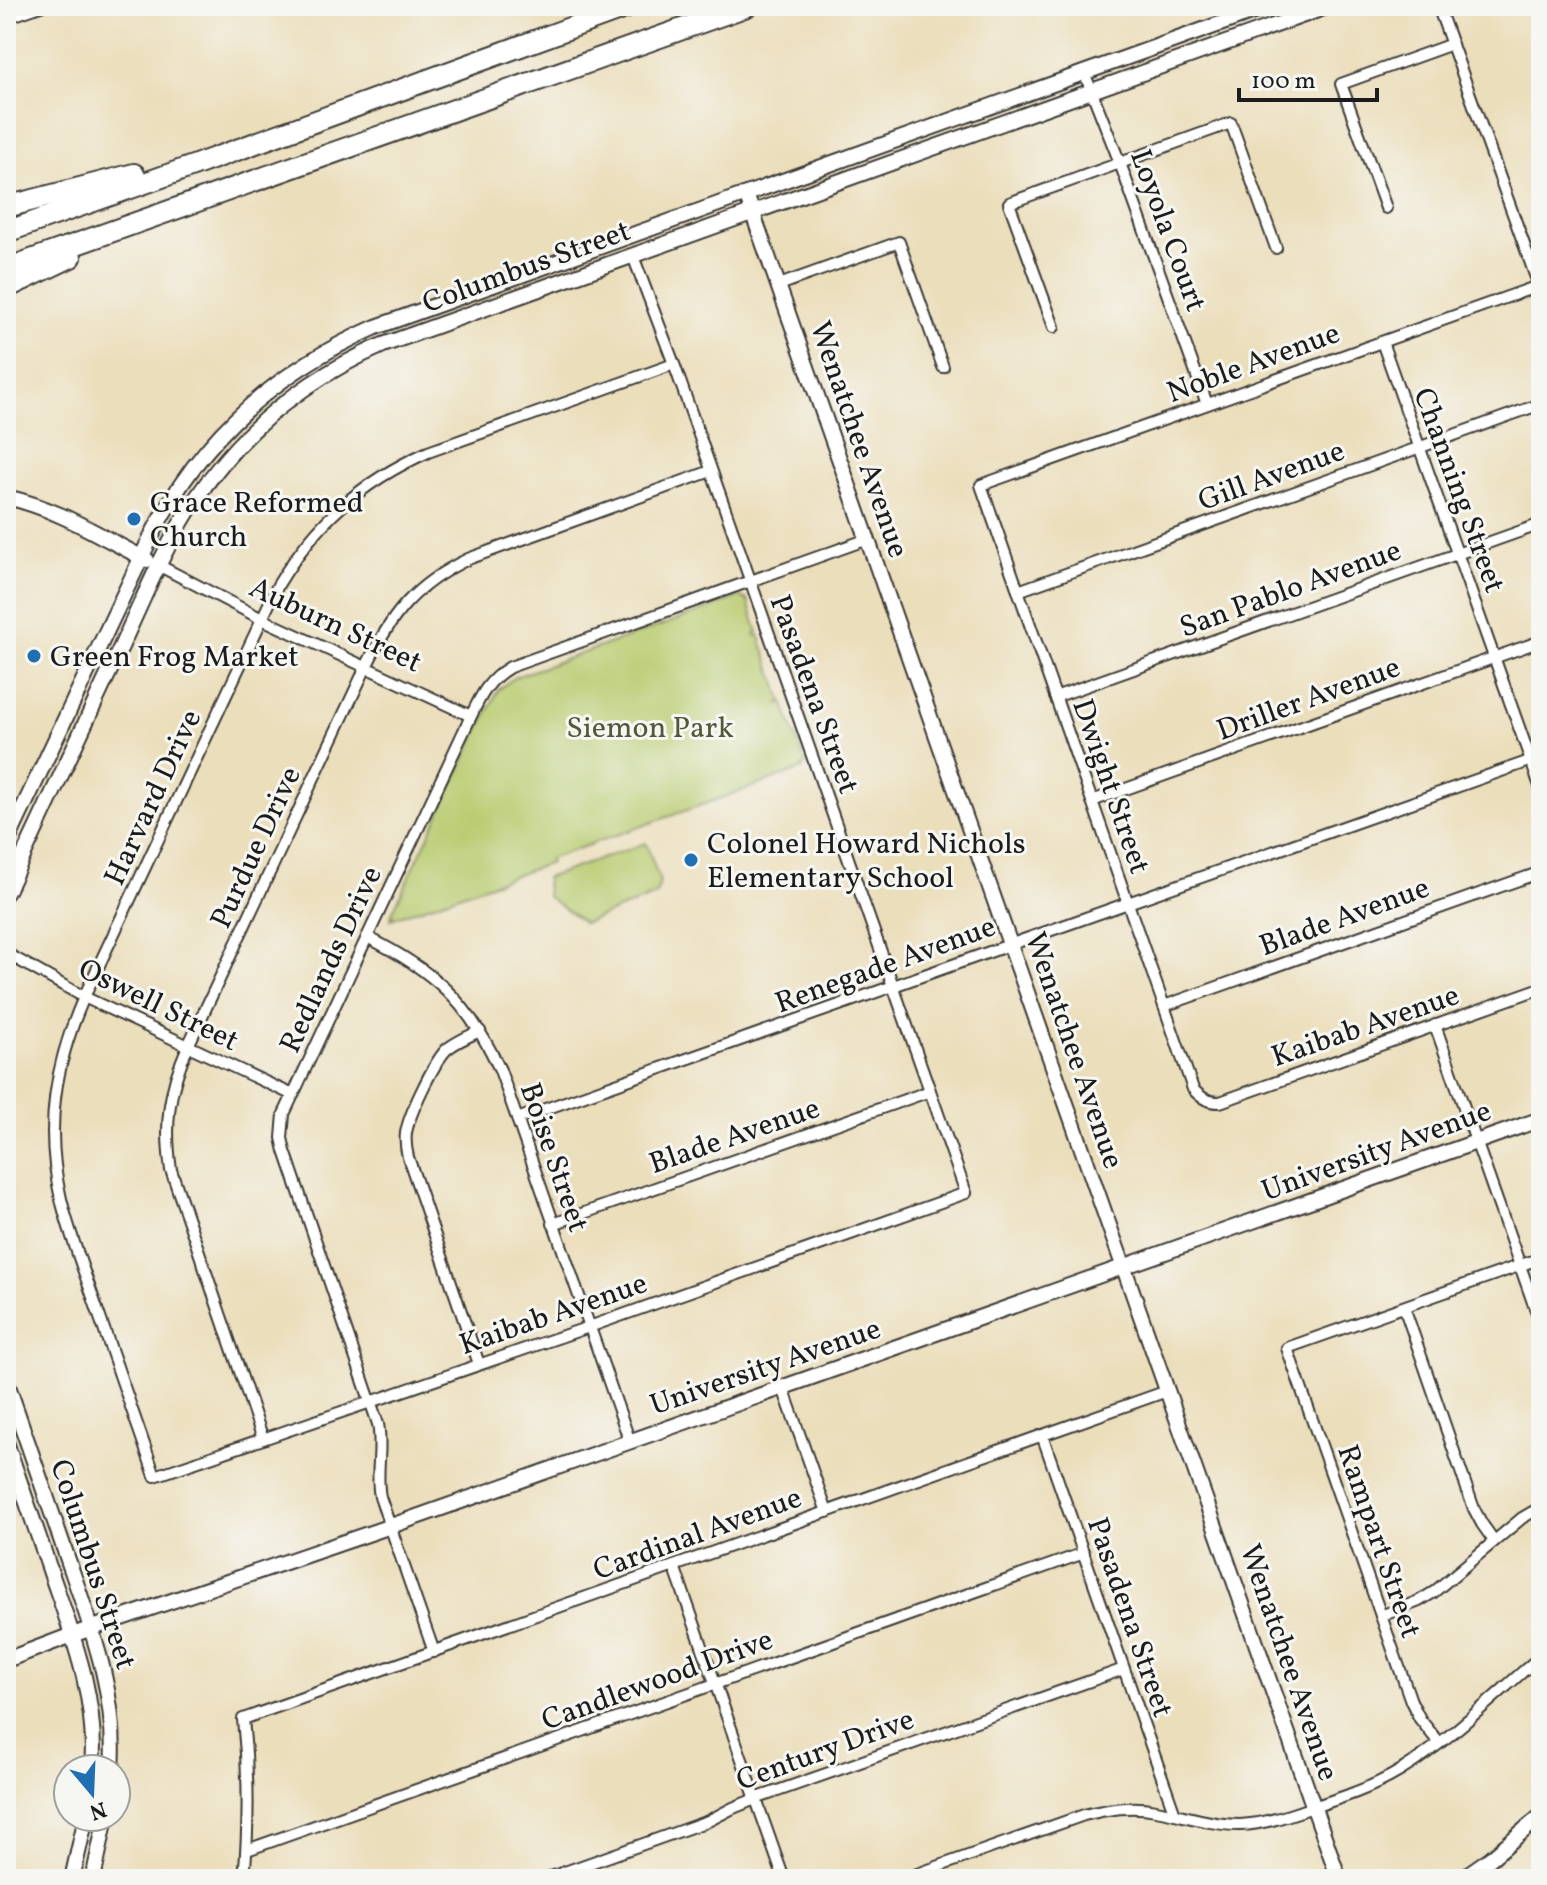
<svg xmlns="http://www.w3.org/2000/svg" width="1547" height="1885" font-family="Vollkorn,serif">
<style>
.green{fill:#b8ca6d;stroke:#6a7344;stroke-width:2}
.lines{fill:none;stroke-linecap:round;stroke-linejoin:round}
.street-casing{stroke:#3b3934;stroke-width:14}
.secondary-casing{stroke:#3b3934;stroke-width:18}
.highway-casing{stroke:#3b3934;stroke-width:24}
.street{stroke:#fff;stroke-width:10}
.secondary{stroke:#fff;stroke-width:14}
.highway{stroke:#fff;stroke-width:20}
.poi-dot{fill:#1f6fb2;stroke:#f6f6f2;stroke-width:3}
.labels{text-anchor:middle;stroke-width:6;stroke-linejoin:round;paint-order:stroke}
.street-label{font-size:30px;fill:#1c1c1c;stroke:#f6f6f2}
.poi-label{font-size:30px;fill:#1c1c1c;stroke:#f6f6f2;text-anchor:start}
.park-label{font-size:30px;fill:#535938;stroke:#f6f6f2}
</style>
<rect width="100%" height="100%" fill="#f6f6f2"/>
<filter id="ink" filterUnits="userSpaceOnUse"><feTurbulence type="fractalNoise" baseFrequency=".0125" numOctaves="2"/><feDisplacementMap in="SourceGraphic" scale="16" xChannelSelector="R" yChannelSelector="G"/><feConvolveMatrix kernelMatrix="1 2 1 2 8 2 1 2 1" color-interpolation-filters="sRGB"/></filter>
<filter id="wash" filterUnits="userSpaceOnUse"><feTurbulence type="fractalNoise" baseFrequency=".006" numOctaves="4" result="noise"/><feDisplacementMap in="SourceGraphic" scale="32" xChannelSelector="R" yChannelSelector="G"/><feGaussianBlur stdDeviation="1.8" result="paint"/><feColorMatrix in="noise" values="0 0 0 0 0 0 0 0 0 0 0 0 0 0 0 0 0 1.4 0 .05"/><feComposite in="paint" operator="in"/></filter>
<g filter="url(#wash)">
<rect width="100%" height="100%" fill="#ebdebb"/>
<g class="green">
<polygon points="738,597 741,597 747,600 758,632 755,633 756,636 759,635 782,700 779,703 783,702 806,765 802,766 803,769 549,859 550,863 391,919 393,915 391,915 498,690 515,677 708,609"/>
<polygon points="646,843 660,882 656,895 584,923 547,896 546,878"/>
</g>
</g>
<g filter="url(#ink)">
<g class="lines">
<g class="street-casing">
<g id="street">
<polyline points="1438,6 1539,286"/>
<polyline points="6,18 41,6"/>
<polyline points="1084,72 1120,163 1207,404"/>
<polyline points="1386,208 1341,84 1452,44"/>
<path d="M 633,256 L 674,364 L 966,1193 L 589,1327 L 155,1476 C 136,1421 117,1365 97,1309 C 85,1273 70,1236 61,1199 C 44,1127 55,1064 84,997 L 278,585 C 316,522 361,482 428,452 L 674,364"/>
<polyline points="779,285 899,242 943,367"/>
<path d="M 1541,285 L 981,485 L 1164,1006 L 1193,1089 C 1201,1098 1208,1102 1220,1102 L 1541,988"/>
<polyline points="1054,327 1009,203 1231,123 1276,248"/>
<polyline points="1382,342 1541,789"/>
<polyline points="160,566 262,619 471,716"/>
<polyline points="1018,591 1541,404"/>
<polyline points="1055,697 1541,524"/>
<polyline points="1092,801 1541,641"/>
<path d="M 367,937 C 433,970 469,1002 500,1070 L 630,1442"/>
<polyline points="6,953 84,997 293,1095"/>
<polyline points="1164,1006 1541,872"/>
<polyline points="1435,1025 1541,1325"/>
<polyline points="517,1119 1541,757"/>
<polyline points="553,1224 930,1091"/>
<polyline points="1404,1307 1474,1509 1482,1524 1494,1541"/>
<path d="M 479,1364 L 408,1157 C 406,1149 405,1141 406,1133 C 409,1114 434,1062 447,1049 C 457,1041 469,1036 480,1031"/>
<polyline points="783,1388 827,1512"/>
<polyline points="1042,1435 1175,1814"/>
<path d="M 263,1439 L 171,1170 C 164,1123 169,1089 188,1046 L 366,667 C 391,615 414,585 468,559 L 711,471"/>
<polyline points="674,1566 784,1879"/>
<polyline points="1381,1616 1419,1601 1434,1592 1522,1518 1541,1507"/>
<path d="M 434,1652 L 380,1497 C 375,1472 383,1449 378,1424 L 285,1151 L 282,1138 L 284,1114 L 471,716 C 481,695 489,679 510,667 L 868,539"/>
<polyline points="1439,1743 1420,1719 1411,1701 1287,1348 1541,1258"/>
<polyline points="247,1850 1084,1553"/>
<path d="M 244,1879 C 249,1825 249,1773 243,1719 L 1167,1391"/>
<polyline points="545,1879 708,1821 733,1808 755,1799 1124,1669"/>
<path d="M 903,1879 L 1084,1815 C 1108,1809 1131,1805 1156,1810 C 1184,1815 1211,1825 1240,1825 C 1264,1824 1287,1816 1310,1808 C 1341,1798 1372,1788 1400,1771 C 1449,1741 1497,1693 1541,1656"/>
</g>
</g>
<g class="secondary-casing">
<g id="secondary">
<polyline points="746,194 1339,1879"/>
<path d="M 6,497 C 60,509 99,536 147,560"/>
<path d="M 6,844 L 151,537 C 199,438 276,371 376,327 L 1270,6"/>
<path d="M 6,893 C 41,817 77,742 112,666 C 137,614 159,557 190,508 C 237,433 303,380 383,345 L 1329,6"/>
<path d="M 6,1380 C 26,1438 46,1496 66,1554 C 90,1624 118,1694 112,1769"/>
<path d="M 6,1442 C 21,1486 37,1531 52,1576 C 74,1639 98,1701 92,1769"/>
<polyline points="6,1660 72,1635 391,1526 1541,1119"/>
<polyline points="72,1879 86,1817"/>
<polyline points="93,1879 106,1817"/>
<polyline points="1461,1879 1491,1858 1541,1816"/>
</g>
</g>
<g class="highway-casing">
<g id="highway">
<polyline points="6,207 134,174"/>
<polyline points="6,232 193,166 630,6"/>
<polyline points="6,269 747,6"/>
<polyline points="6,288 71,257"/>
</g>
</g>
<use href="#street" class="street"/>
<use href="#secondary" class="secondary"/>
<use href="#highway" class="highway"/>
</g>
</g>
<g class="poi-dot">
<circle cx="134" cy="519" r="8"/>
<circle cx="34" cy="656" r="8"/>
<circle cx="691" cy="860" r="8"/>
</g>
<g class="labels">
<g class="street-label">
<text transform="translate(1169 230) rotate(70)" y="10">Loyola Court</text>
<text transform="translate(526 266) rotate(-20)" y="10">Columbus Street</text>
<text transform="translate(1253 362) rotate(-20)" y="10">Noble Avenue</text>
<text transform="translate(860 439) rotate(71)" y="10">Wenatchee Avenue</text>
<text transform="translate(1271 475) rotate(-20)" y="10">Gill Avenue</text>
<text transform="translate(1460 490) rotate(70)" y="10">Channing Street</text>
<text transform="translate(1290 588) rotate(-20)" y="10">San Pablo Avenue</text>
<text transform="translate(336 624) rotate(25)" y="10">Auburn Street</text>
<text transform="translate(815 694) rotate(70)" y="10">Pasadena Street</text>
<text transform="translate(1308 698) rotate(-20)" y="10">Driller Avenue</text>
<text transform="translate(1112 786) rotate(71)" y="10">Dwight Street</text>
<text transform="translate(152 797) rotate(-65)" y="10">Harvard Drive</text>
<text transform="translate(255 847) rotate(-65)" y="10">Purdue Drive</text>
<text transform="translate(1344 916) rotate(-20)" y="10">Blade Avenue</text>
<text transform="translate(330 959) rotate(-65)" y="10">Redlands Drive</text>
<text transform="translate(885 964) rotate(-20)" y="10">Renegade Avenue</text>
<text transform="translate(159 1004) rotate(26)" y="10">Oswell Street</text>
<text transform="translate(1365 1025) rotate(-19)" y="10">Kaibab Avenue</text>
<text transform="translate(1075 1050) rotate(71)" y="10">Wenatchee Avenue</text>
<text transform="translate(734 1135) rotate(-19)" y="10">Blade Avenue</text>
<text transform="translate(1376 1150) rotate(-20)" y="10">University Avenue</text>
<text transform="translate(555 1157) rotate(71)" y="10">Boise Street</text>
<text transform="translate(553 1313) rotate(-19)" y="10">Kaibab Avenue</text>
<text transform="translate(765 1366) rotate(-19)" y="10">University Avenue</text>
<text transform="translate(697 1533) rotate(-20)" y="10">Cardinal Avenue</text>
<text transform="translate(1380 1541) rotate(71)" y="10">Rampart Street</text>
<text transform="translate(94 1564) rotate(72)" y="10">Columbus Street</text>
<text transform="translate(1131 1617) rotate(71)" y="10">Pasadena Street</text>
<text transform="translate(1290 1662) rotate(71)" y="10">Wenatchee Avenue</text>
<text transform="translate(657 1679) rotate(-20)" y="10">Candlewood Drive</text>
<text transform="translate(825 1749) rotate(-20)" y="10">Century Drive</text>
</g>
<g class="poi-label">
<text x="150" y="512">Grace Reformed<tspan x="150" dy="34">Church</tspan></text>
<text x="50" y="666">Green Frog Market</text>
<text x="707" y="853">Colonel Howard Nichols<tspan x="707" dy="34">Elementary School</tspan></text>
</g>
<g class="park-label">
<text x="650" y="737">Siemon Park</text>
</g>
</g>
<rect width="1547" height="1885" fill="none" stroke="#f6f6f2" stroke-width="32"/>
<g transform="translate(92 1793) rotate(161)"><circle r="38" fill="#f6f6f2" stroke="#9f9f9c" stroke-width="2"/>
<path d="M0-6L14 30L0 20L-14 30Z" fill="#1f6fb2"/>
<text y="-12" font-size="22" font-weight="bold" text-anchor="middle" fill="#1c1c1c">N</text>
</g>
<path d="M1239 88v12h138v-12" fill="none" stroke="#1c1c1c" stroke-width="4"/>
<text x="1251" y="88" font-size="24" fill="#1c1c1c" stroke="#f6f6f2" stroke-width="6" paint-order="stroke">100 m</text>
</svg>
